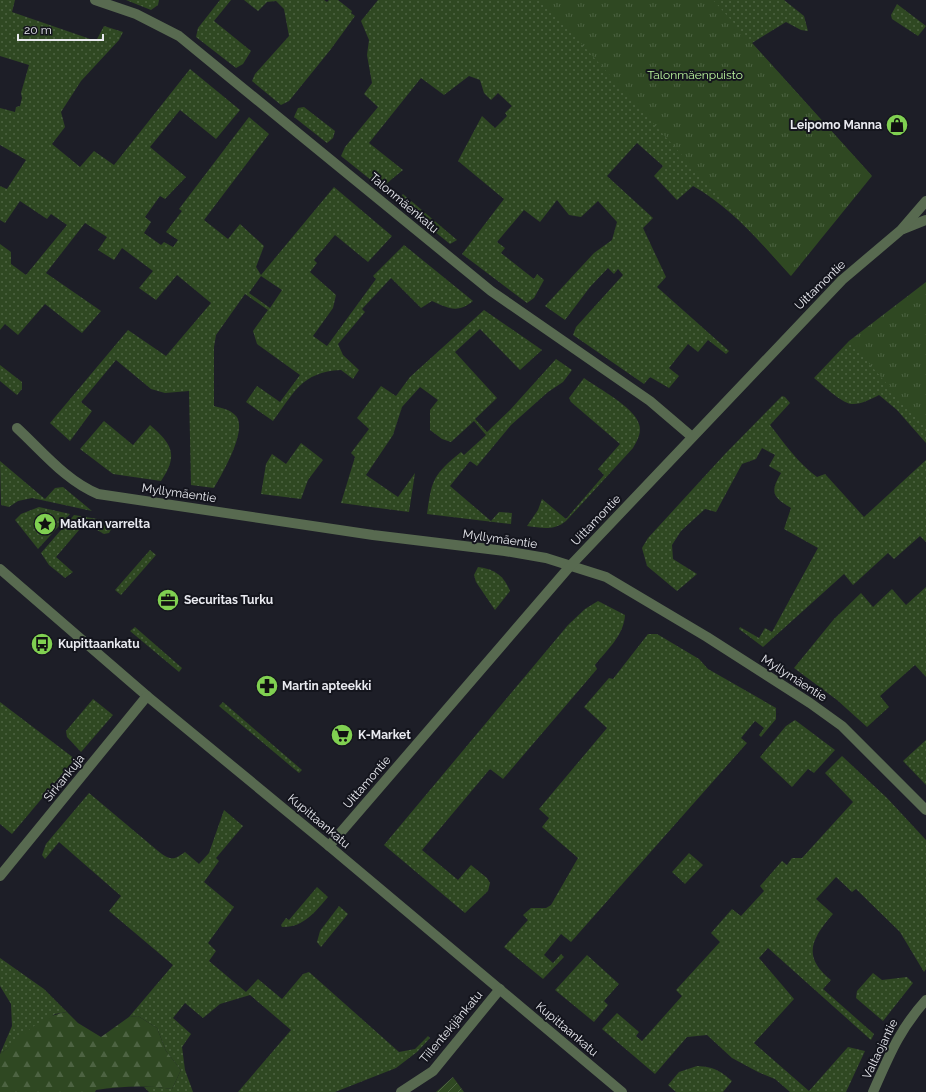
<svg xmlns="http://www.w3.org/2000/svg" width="926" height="1092" font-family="Raleway,sans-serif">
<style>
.grass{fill:url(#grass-dots);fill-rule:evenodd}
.forest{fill:url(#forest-firs)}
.park{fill:url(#park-tufts)}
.garden{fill:url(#garden-furrows)}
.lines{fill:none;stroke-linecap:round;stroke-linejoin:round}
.minor{stroke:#586a50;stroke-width:10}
.labels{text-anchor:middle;stroke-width:4;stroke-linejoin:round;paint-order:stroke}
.park-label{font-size:12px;fill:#bbf59e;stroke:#14151d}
.poi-label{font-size:12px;font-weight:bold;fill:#e9eaf0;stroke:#14151d;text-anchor:start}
.street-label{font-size:12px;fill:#e9eaf0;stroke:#14151d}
</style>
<defs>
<pattern id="grass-dots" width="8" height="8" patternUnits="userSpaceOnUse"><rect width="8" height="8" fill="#2f4822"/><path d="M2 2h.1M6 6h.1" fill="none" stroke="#4d6342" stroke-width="1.8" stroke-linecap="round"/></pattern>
<pattern id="forest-firs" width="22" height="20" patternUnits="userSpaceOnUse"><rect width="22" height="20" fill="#2f4822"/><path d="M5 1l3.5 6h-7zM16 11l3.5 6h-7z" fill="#4d6342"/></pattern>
<pattern id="park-tufts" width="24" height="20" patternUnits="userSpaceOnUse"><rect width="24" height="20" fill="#2f4822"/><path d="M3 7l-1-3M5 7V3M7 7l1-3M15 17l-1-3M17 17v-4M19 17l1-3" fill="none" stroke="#4d6342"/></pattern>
<pattern id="garden-furrows" width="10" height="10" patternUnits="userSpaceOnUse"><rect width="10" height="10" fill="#2f4822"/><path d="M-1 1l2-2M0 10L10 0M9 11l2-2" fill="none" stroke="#4d6342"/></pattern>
</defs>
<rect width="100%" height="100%" fill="#1d1e27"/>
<g class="grass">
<path d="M 0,0 L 15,0 L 12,12 L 96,41 L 104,26 L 123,32 L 119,40 L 81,81 L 61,112 L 65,127 L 52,144 L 80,167 L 94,151 L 114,165 L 190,69 L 240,110 L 216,139 L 180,110 L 150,147 L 186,177 L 165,199 L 160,196 L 145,217 L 151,222 L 144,233 L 161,245 L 164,242 L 173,247 L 178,240 L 166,232 L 182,211 L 179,209 L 249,117 L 269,134 L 204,220 L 228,239 L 240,224 L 264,246 L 256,267 L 261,275 L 334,187 L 392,236 L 368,262 L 335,235 L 314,260 L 317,263 L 310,272 L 336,295 L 333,308 L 313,336 L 327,346 L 376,279 L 373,276 L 404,245 L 473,301 C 457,314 448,308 432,301 L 421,308 L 391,278 L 362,309 L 365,312 L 338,344 L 343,355 L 359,370 L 353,379 L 341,370 C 301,372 294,393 273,421 L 246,402 L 257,386 L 280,402 L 300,375 L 257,344 L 253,331 L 268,310 L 245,294 L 216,335 L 214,347 L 214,406 C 221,408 230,409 236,416 C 248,430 222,474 214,488 L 191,485 L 189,391 L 165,393 L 151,389 L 116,360 L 81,402 L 92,411 L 70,441 L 50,423 L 128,330 L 166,356 L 211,303 L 177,275 L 156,300 L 139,288 L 153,271 L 122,248 L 114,260 L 98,250 L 107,237 L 85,223 L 46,273 L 101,311 L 82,333 L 45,304 L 18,335 L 5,324 L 0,330 L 0,244 L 11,252 L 11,264 L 26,275 L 67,225 L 51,214 L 47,219 L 20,201 L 5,223 L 0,220 L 0,186 L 7,189 L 26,160 L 0,145 L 0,108 L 15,112 L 16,107 L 20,106 L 22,98 L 21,93 L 29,65 L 0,56 ZM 261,276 L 282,290 L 270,308 L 249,293 Z"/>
<polygon points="126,0 159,0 158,5 151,10"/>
<polygon points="220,0 231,0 214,21 251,51 243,64 236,68 196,37 198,28"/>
<polygon points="244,0 324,0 327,2 329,0 338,0 352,11 351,13 355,16 331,49 289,101 281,105 252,81 255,74 289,36 284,9 276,1 267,2 258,11"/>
<path d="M 378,0 L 642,0 L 791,276 C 761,243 732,208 693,186 L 677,200 L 654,176 L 663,166 L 637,143 L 607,176 L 653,218 L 643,228 L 666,277 L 657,287 L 729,351 L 726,354 L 708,340 L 698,352 L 688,344 L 669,368 L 679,376 L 669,388 L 650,377 L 644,384 L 573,335 L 576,327 L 623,275 L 618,269 L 614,274 L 608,268 L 590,287 L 565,320 L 545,306 L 594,253 L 612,240 L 617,222 L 598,201 L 581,217 L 569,215 L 557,200 L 540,222 L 524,210 L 497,242 L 505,248 L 501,253 L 534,279 L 537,274 L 544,280 L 534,298 L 527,303 L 462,254 L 504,199 L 458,161 L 482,116 L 495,128 L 507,116 L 505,113 L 512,106 L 498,93 L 491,100 L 484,93 L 480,80 L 469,76 L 444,95 L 421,78 L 369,143 L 403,170 L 381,188 L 341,156 L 345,147 L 378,107 L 364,94 L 372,83 L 367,55 L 369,40 L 361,21 Z"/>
<polygon points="671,0 784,0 804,16 808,31 801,30 786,22 752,43 872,176"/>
<polygon points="897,4 926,26 918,36 892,19 891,15"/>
<polygon points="304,107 335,131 333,138 327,143 294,117 298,108"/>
<polygon points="403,194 457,240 450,244 398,202"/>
<path d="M 484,310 L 542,350 L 520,370 L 480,329 L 455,352 L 497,398 L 475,419 L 487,432 L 510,410 L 556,359 L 572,370 L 563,382 L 548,392 L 511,425 L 477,466 L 470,461 L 450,486 L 491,521 L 499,512 L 512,513 L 511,524 L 427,514 C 432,479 433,475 461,452 L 464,455 L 486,435 L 474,421 L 451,442 L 442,439 L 430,430 L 430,410 L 438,400 L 420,387 L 402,407 L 393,435 L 366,475 L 398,497 L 415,473 L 409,512 L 341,503 L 355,457 L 351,453 L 369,429 L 357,418 L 381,386 L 396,396 L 410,377 Z"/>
<path d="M 849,341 L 926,374 L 926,443 L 897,410 L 879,395 C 871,399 860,405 851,404 C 840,402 823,385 814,378 Z"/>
<polygon points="0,365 22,382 22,389 17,395 0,381"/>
<path d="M 584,378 C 599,389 634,407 639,424 C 642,433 637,441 633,448 L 566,521 C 554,531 542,528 527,526 L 538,510 L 542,499 L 566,519 L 604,475 L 598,469 L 620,444 L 571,402 L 569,398 Z"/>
<path d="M 782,396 L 785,397 L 790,403 L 770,425 C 784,443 798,463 817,477 L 825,474 L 864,517 L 926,460 L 926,542 L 920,536 L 894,559 L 888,553 L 853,585 L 844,574 L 763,647 L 739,629 L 740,627 L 759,638 L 765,628 L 772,632 L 818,548 L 784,529 L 791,508 C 772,497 770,492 781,473 L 769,466 L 775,455 L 762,448 L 756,459 L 742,464 L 716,512 L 705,509 L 681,531 L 672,545 L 673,559 L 697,574 L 677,591 L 647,566 L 642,548 L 648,538 L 725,454 Z"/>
<path d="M 104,421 L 133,445 L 150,425 C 172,444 179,455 161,481 L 113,474 L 80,449 Z"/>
<polygon points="301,443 323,460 308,480 301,499 261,494 266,464 272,454 286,464"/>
<polygon points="0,461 45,499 55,488 63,487 92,511 32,498 18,501 9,507 1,505"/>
<polygon points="39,507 70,514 38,549 15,520 21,514"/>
<polygon points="74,515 109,521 112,522 113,526 109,533 104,534 85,523 56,557 73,572 65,578 49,565 41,553"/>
<polygon points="150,550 156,555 121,595 115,590"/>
<path d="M 478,567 C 495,569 504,576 510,591 L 495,610 L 476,582 L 474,575 Z"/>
<polygon points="926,587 926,677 915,665 880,696 889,707 867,727 837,700 794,668 834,619 861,593 873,607 892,589 906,605"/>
<path d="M 598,601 L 625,615 C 624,635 607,650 595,665 L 597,669 L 503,779 L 490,769 L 422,850 L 458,880 L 471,865 L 487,878 L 490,883 L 488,891 L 465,913 L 384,845 L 568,625 L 585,609 Z"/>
<polygon points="135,627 182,668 179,672 130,631"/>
<polygon points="648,634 657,634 699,659 708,669 776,708 776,719 761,737 759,735 764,728 755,721 741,738 747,743 571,942 561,934 544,955 553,963 561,954 564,957 543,979 504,947 528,920 523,915 531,908 546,908 551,905 578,858 542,827 549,818 539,809 607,728 584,707 609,678 613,679"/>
<polygon points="93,699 113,715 81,752 67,737 66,731"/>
<polygon points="0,702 75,759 12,834 0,824"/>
<polygon points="223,702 302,770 299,773 219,706"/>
<polygon points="795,720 835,750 814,773 808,769 792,787 760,757 786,726"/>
<polygon points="926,740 926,785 903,761"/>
<path d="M 842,756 L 887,798 L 926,840 L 926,969 L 924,972 L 900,932 L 856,889 L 852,892 L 836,877 L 816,899 L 833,914 C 811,939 802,957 831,980 L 823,989 L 874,1034 L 871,1040 L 768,948 L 759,958 L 794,999 L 754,1043 L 809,1091 L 848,1047 L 865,1051 L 846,1092 L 790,1092 L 775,1079 L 758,1072 L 732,1058 L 707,1035 L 687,1037 L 655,1074 L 602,1029 L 617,1013 L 639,1032 L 636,1036 L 642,1041 L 682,996 L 676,990 L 720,942 L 711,933 L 732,909 L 741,916 L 764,891 L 760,886 L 782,861 L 787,865 L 792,858 L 802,858 L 853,802 L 825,773 Z"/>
<path d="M 89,793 L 158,851 C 170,860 173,861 185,852 L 199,864 L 209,853 L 224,810 L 243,826 L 216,858 L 219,861 L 204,882 L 234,907 L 208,943 L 216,951 L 209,961 L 246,992 L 258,979 L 282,999 L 303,974 L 309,972 L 399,1052 L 415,1049 L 428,1036 L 430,1038 L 417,1052 L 396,1068 L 335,1092 L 238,1092 L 291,1030 L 250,995 L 220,1004 L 203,1018 L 185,1003 L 173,1018 L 191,1034 L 182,1047 L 185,1070 L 193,1092 L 149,1092 L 144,1087 L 157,1087 L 172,1089 L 181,1070 L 166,1051 L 157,1028 L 138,1016 L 129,1017 L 173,965 L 109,911 L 121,896 L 59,842 L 45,859 L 42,855 L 46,844 Z"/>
<polygon points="689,853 703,865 685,884 672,872"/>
<path d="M 317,887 L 328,897 C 315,912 303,928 282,927 L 281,925 L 286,918 L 289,920 Z"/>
<polygon points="339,906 348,914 321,947 317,942 320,931"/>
<polygon points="587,955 619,984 604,1001 608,1005 594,1022 555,990"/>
<polygon points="0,958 44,989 67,1012 55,1014 0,1054 12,1026 11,1004 0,986"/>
<polygon points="873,973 882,980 907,977 913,983 883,1021 856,998 857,991"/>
<path d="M 697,1066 C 714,1067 719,1070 732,1081 L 723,1092 L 676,1092 L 668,1085 L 679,1072 Z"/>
</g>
<path class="forest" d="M 67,1012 L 78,1023 L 101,1037 L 129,1017 L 138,1016 L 157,1028 L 166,1051 L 181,1070 L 172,1089 C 148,1085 121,1086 96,1090 L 95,1092 L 0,1092 L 0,1054 C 25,1036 36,1017 67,1012 Z"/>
<g class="park">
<polygon points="542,0 713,0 872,176 791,276"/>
<polygon points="926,282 926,428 849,341"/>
</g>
<polygon class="garden" points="453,1077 464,1092 436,1092"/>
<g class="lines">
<g class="minor">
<polyline points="95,0 136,14 179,36 491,291 650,401 691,436"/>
<polyline points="903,229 926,220"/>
<path d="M 17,428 C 42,451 66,481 98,494 L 373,535 L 505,551 L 546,558 L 606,577 L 707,637 L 810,703 L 842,726 L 926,810"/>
<polyline points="0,569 147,696 329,846 622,1092"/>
<polyline points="329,846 571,565 842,280 901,230 926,201"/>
<polyline points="0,876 147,696"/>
<polyline points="401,1092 433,1071 500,989"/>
<path d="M 873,1092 C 889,1056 899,1030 926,1000"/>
</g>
</g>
<defs>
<g id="shop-disc" transform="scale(1.15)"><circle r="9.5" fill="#80d051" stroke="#14151d"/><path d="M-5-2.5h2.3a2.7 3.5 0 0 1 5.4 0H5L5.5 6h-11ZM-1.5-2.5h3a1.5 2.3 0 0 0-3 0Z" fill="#111"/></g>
<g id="sight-disc" transform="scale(1.15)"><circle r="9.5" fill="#80d051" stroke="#14151d"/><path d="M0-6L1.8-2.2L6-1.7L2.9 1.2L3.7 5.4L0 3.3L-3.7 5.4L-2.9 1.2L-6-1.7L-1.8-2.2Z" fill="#111"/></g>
<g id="office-disc" transform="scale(1.15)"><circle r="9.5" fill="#80d051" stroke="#14151d"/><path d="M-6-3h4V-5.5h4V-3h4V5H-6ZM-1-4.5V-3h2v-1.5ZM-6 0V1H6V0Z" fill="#111"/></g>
<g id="bus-disc" transform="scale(1.15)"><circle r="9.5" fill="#80d051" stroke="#14151d"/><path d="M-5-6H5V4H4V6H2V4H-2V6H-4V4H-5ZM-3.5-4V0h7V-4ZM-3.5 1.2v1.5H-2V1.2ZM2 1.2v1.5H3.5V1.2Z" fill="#111"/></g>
<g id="pharmacy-disc" transform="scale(1.15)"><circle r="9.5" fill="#80d051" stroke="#14151d"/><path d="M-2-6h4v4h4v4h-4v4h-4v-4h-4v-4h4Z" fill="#111"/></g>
<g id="supermarket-disc" transform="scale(1.15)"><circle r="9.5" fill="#80d051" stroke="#14151d"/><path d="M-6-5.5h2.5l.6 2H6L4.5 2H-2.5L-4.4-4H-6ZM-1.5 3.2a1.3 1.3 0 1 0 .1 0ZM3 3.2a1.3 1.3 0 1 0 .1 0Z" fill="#111"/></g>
</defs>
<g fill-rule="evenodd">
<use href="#shop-disc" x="897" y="125"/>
<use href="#sight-disc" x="45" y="524"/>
<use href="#office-disc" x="168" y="600"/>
<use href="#bus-disc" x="42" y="644"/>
<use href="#pharmacy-disc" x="267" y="686"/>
<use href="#supermarket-disc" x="342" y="735"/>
</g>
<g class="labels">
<g class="park-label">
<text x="695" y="79">Talonmäenpuisto</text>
</g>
<g class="poi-label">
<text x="882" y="129" text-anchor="end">Leipomo Manna</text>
<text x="60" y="528">Matkan varrelta</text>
<text x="184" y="604">Securitas Turku</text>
<text x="58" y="648">Kupittaankatu</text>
<text x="282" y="690">Martin apteekki</text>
<text x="358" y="739">K-Market</text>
</g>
<g class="street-label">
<text transform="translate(404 203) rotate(40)" y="4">Talonmäenkatu</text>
<text transform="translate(820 285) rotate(-44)" y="4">Uittamontie</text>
<text transform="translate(179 493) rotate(8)" y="4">Myllymäentie</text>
<text transform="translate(596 520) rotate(-46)" y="4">Uittamontie</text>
<text transform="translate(500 539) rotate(8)" y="4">Myllymäentie</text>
<text transform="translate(794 678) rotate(33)" y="4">Myllymäentie</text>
<text transform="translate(64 778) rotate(-51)" y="4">Sirkankuja</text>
<text transform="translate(367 782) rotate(-49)" y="4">Uittamontie</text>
<text transform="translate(319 821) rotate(40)" y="4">Kupittaankatu</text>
<text transform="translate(451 1027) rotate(-50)" y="4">Tiilentekijänkatu</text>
<text transform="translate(567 1029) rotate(40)" y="4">Kupittaankatu</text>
<text transform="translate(880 1049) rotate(-64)" y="4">Valtaojantie</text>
</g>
</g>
<path d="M18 34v6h85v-6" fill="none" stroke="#e9eaf0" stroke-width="2"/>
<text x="24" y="34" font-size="12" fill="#e9eaf0" stroke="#14151d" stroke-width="3" paint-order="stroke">20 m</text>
</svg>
